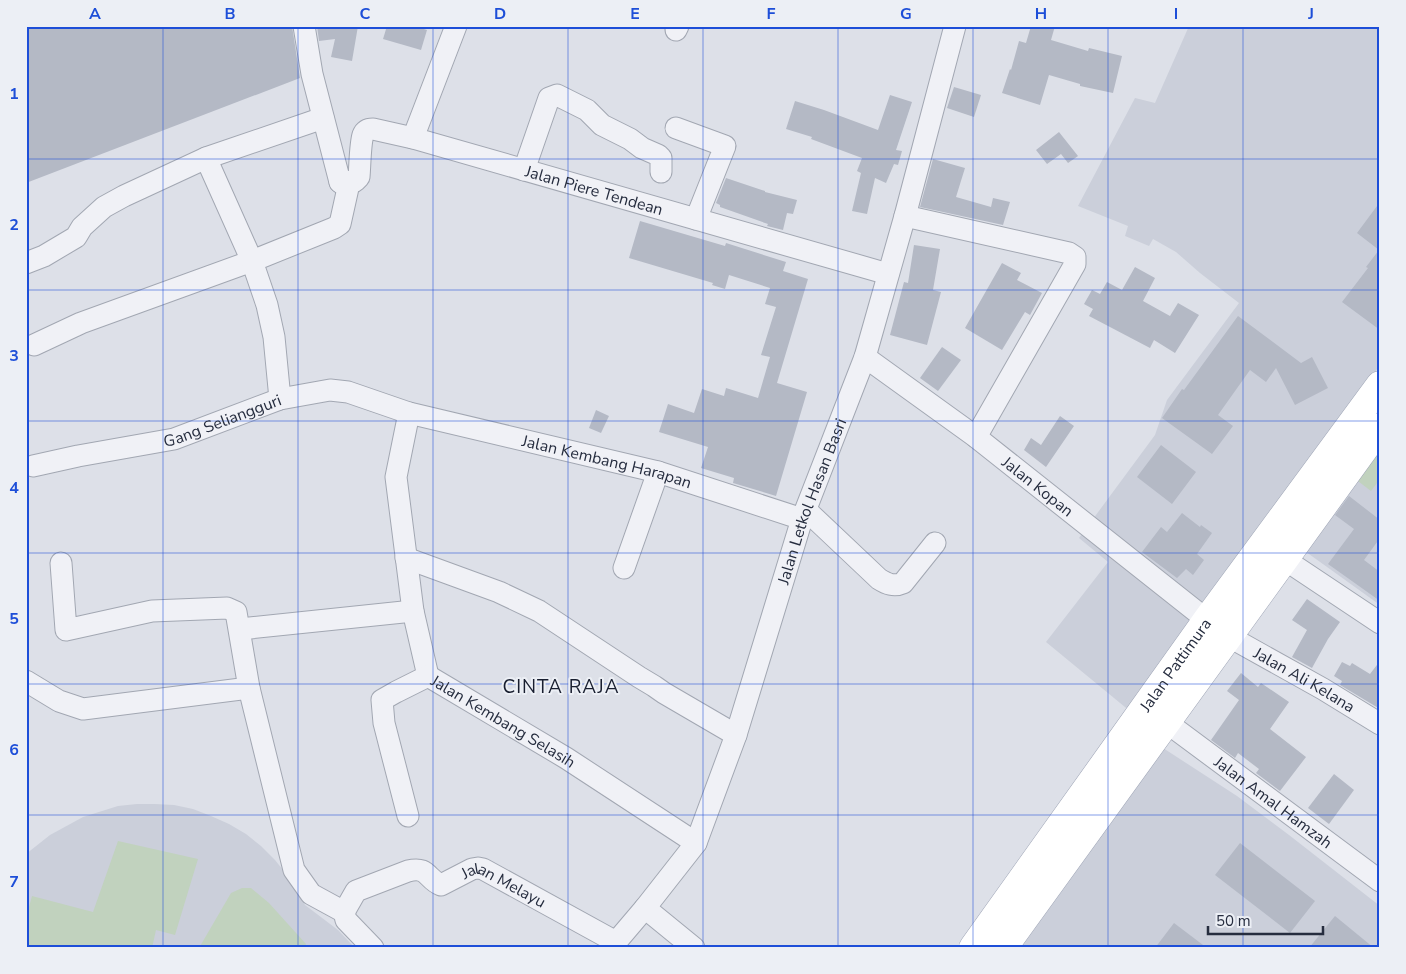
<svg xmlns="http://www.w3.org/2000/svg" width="1406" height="974" font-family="'Nunito Sans',sans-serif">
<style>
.built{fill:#cbcfda}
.green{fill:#c1d2be}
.building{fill:#b4b9c5}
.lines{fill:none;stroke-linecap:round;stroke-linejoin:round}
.minor-casing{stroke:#a2a7b2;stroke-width:23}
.major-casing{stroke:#9ca3b4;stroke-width:29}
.minor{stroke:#f0f1f6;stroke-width:21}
.major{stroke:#fff;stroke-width:28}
.grid{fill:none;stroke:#1d4ed8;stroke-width:1;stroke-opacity:0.55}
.labels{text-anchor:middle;stroke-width:4;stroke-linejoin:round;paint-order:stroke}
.street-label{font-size:16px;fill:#262d3f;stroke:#eceff5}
.quarter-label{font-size:19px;letter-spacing:1px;fill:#181e2f;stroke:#eceff5}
.neatline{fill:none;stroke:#1d4ed8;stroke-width:2}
.grid-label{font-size:16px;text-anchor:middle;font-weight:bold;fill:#1d4ed8}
</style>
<rect width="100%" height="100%" fill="#dde0e8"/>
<g class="built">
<polygon points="1189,26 1380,26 1380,365 1131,712 1046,642 1108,562 1079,538 1155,435 1167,400 1239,303 1200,273 1176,252 1153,239 1149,246 1125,236 1128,226 1078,206 1135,98 1155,103"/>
<polygon points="1380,440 1380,605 1302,549"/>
<polygon points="1163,748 1237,796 1289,835 1380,906 1380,948 1014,948"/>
<polygon points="137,804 155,804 174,805 193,809 211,816 229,824 246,834 261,846 275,860 287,875 305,905 338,930 355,948 26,948 26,854 50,835 83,817 118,806"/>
</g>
<g class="green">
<polygon points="1380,443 1380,479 1371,491 1354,478"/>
<polygon points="118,841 198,859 175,935 156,930 152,948 26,948 26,918 32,896 93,912"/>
<polygon points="242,888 251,888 269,903 306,944 304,948 199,948 231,893"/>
</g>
<g class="building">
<polygon points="26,26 292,26 300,78 26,183"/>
<polygon points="317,26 358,26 352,61 331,57 335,39 319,41"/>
<polygon points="387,26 414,26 427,30 421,50 383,39"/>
<polygon points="1031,26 1055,26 1051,40 1088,51 1089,48 1122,56 1113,93 1080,86 1080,84 1049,75 1040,105 1002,93 1010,69 1011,70 1019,41 1026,43"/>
<polygon points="954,87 981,95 974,117 947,108"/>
<polygon points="890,95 912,102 896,150 902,151 898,165 894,164 886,183 875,178 867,214 852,211 861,173 857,171 862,158 811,139 812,137 786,129 795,101 824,110 878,130"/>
<polygon points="1059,132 1078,156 1068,163 1061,154 1047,164 1036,150"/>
<polygon points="933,159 965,168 956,197 991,207 993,198 1010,202 1003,225 920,207"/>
<polygon points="726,178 765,191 765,192 797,200 793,214 787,213 783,230 767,226 768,224 720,207 720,205 716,203"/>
<polygon points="1380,202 1380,330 1342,302 1368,268 1366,267 1379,250 1357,233"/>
<polygon points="640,221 725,246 726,243 786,262 783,271 808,279 777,383 807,392 776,496 733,483 734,478 701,468 708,447 659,432 668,404 694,413 702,389 724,396 726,388 758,398 770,357 761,355 776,307 765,304 770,288 729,275 725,289 712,285 713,283 629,258"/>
<polygon points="914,245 940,249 933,290 941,292 927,345 890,335 904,282 908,283"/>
<polygon points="1002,263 1021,273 1017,280 1042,293 1030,315 1025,312 1002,350 965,328"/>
<polygon points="1135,267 1155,278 1143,301 1170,316 1178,303 1199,315 1175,353 1154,340 1150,348 1089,316 1093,309 1084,304 1092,290 1100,294 1107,282 1122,290"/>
<polygon points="1238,316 1301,363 1312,357 1328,388 1295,405 1276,368 1266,382 1250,370 1218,415 1233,426 1212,454 1162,418 1182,389 1184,390"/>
<polygon points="942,347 961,360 938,391 920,378"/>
<polygon points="596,410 609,416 601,433 589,428"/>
<polygon points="1060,416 1074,426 1046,467 1024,450 1031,438 1041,445"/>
<polygon points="1161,445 1196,472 1172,504 1137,477"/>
<polygon points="1349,496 1380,520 1380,538 1364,560 1380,572 1380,601 1328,564 1354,529 1335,515"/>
<polygon points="1182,513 1200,527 1201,525 1212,533 1197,554 1204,560 1193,575 1186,569 1177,578 1142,552 1161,527 1167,532"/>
<polygon points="1307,599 1340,622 1328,639 1312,668 1292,657 1307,630 1292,620"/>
<polygon points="1380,661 1380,709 1340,685 1342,681 1334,676 1342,662 1350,666 1352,663 1370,674"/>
<polygon points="1241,673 1258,687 1261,683 1289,702 1270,729 1306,757 1280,791 1256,773 1259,769 1238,753 1235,758 1211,740 1239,700 1227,691"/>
<polygon points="1334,774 1354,790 1329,824 1308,808"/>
<polygon points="1240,843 1315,901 1290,933 1215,875"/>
<polygon points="1335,916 1374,948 1309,948"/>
<polygon points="1174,923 1207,948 1155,948"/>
</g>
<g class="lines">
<g class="minor-casing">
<g id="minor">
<polyline points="676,30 678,26"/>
<polyline points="676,128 725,146 696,219"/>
<polyline points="413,138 456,26"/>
<polyline points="206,158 323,118"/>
<polyline points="524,170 549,98 557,95 587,110 602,125 630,139 642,148 658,155 661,158 661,172"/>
<path id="s1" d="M 340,182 L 355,181 L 359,177 C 360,167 360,144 363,135 C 365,130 369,129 373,129 L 413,138 L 888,274"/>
<polyline points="905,216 1069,253 1075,257 1075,264 976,437"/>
<polyline points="26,263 44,256 76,237 82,227 104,207 124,196 206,158 252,261 81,323 34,345"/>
<path id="s2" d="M 865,357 L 976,437 L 1207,620 L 1228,636 L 1323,689 L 1380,724"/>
<polyline points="280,399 274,337 267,305 252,261 334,228 340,224 348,188 340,182 312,74 304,26"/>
<polyline points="409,413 396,477 413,611 428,676"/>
<path id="s3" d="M 33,466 L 78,456 L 174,439 L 280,399 L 330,390 L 348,392 L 409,413 L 658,472 L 802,519"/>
<path d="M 806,510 L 879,579 C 887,584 894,587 903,583 L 935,543"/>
<polyline points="406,558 499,592 539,611 639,677 654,686 664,693 736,735"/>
<polyline points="1284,559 1380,623"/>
<polyline points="61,563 66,630 152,611 227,608 236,612 249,688 294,870 311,894 344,912 346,920 373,948"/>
<polyline points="624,568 658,472"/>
<polyline points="240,629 413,611"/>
<path id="s4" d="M 428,676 L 566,758 L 696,843"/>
<polyline points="26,681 59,701 83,709 249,688"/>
<path id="s5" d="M 1166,722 L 1380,881"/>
<polyline points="408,816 384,723 382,700 396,692 428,676"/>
<polyline points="645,908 694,948"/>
<path id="s6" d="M 344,912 L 356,891 L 408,871 C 429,866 426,879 441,885 L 472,869 L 478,868 L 483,869 L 616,942"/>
<path id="s7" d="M 611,948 L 645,908 L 696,843 L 736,735 L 802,519 L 865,357 L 905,216 L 955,26"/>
</g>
</g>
<g class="major-casing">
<g id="major">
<path id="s8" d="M 973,948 L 1207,620 L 1380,385"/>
<polyline points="1003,948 1380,427"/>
</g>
</g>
<use href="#minor" class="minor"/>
<use href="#major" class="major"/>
</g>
<path class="grid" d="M 163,26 L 163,948M 298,26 L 298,948M 433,26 L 433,948M 568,26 L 568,948M 703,26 L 703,948M 838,26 L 838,948M 973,26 L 973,948M 1108,26 L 1108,948M 1243,26 L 1243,948M 26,159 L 1380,159M 26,290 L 1380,290M 26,421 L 1380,421M 26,553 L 1380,553M 26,684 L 1380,684M 26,815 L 1380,815"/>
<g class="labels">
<g class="street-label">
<text dy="6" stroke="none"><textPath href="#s1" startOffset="305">Jalan Piere Tendean</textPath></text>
<text dy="6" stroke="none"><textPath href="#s3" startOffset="195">Gang Seliangguri</textPath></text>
<text dy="6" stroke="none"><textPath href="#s3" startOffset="594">Jalan Kembang Harapan</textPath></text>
<text dy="6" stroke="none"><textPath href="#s2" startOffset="216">Jalan Kopan</textPath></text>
<text dy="6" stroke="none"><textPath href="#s7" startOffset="496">Jalan Letkol Hasan Basri</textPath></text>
<text dy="6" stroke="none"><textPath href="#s8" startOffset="348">Jalan Pattimura</textPath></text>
<text dy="6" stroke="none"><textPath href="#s2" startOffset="546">Jalan Ali Kelana</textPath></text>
<text dy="6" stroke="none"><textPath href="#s4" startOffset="88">Jalan Kembang Selasih</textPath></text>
<text dy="6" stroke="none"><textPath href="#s5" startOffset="134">Jalan Amal Hamzah</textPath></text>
<text dy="6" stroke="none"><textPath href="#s6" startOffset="188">Jalan Melayu</textPath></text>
</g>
<g class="quarter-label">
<text x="561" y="693">CINTA RAJA</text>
</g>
</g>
<rect width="1406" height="974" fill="none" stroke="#eceff5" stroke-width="55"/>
<path d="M1208 926v8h115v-8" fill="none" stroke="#262d3f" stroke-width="2.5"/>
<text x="1216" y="926" font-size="15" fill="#262d3f" stroke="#eceff5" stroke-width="4" paint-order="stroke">50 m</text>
<rect x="28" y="28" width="1350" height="918" class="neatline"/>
<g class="grid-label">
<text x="95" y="19">A</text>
<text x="230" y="19">B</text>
<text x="365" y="19">C</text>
<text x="500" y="19">D</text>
<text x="635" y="19">E</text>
<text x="771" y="19">F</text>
<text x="906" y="19">G</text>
<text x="1041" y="19">H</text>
<text x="1176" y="19">I</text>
<text x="1311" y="19">J</text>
<text x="14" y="99">1</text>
<text x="14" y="230">2</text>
<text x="14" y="361">3</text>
<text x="14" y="493">4</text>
<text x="14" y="624">5</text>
<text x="14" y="755">6</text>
<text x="14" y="887">7</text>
</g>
</svg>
